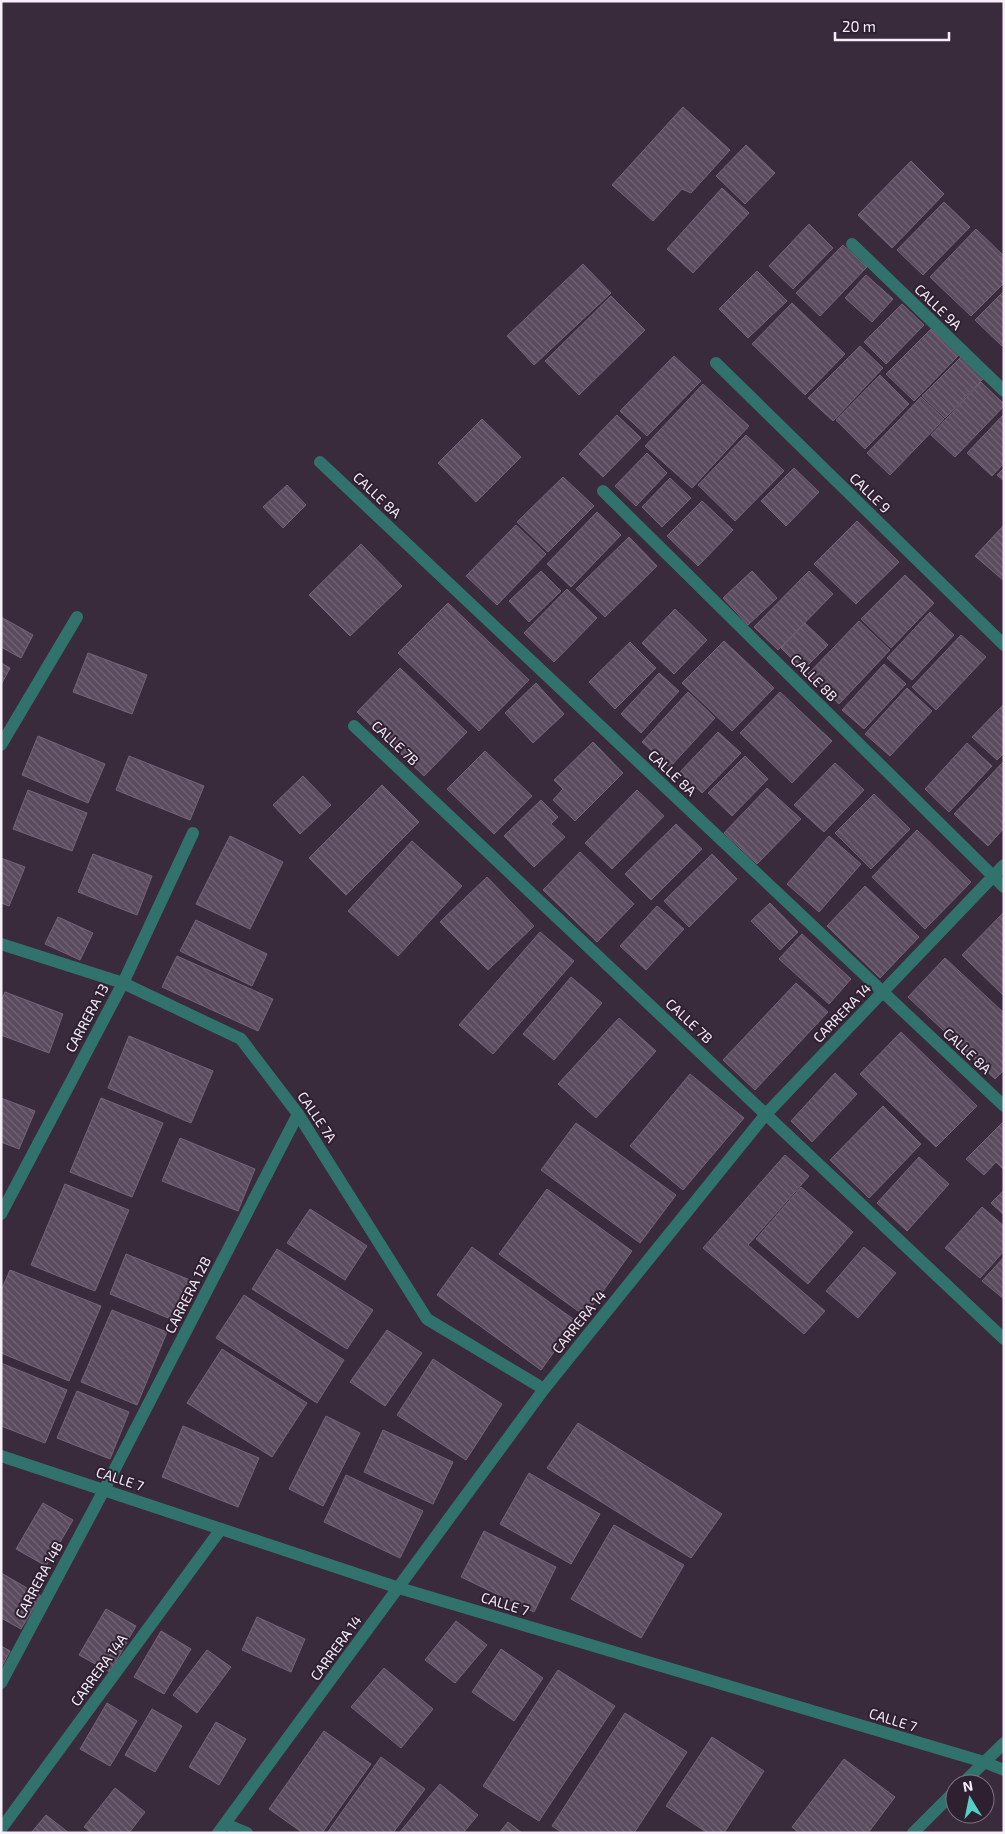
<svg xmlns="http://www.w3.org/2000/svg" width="1005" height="1834" font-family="'Exo 2',sans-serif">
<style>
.building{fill:url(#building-back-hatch);stroke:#756478}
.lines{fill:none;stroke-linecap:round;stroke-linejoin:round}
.minor{stroke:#32726d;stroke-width:12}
.labels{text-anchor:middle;stroke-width:4;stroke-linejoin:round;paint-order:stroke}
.street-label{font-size:14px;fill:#f7eef9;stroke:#2e2031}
</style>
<defs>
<pattern id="building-back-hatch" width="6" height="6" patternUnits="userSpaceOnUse" patternTransform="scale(1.25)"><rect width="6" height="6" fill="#5b4b5e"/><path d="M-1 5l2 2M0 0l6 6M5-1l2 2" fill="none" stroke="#736576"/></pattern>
</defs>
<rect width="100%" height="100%" fill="#392a3c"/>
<g class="building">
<polygon points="683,107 730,150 691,193 682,189 653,221 612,185"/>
<polygon points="746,145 775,173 745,204 716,176"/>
<polygon points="911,161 944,194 892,248 858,215"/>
<polygon points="722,188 749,213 693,273 667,249"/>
<polygon points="944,202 970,227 923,275 897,250"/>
<polygon points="809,224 833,248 793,289 769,266"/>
<polygon points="976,229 1004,256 1004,283 971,316 930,277"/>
<polygon points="843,245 867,267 820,316 796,293"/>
<polygon points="583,264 611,293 534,365 507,336"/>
<polygon points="757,271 787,301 748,338 719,309"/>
<polygon points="866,275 893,299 872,322 845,298"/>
<polygon points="1004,291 1004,344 1002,346 975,320"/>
<polygon points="611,296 645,330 579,395 545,361"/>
<polygon points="792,303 845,354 805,395 752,344"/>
<polygon points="902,304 924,325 886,364 864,342"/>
<polygon points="931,329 959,355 914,401 886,374"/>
<polygon points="860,346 883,368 833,421 808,398"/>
<polygon points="674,356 701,381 647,436 620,411"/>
<polygon points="961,357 984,378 945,418 922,396"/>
<polygon points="880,375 909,404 865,449 836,420"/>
<polygon points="981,382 1004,404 1004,406 955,457 931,435"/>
<polygon points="703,384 749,426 692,488 645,446"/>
<polygon points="921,397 944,419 890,475 867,453"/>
<polygon points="1004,414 1004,463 992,476 967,453"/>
<polygon points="617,415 641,438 603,477 579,454"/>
<polygon points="482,419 521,457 476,502 438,463"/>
<polygon points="746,435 784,471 735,521 698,485"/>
<polygon points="647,453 667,473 636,506 615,486"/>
<polygon points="794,468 819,492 786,526 761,501"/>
<polygon points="1004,468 1004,481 997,475"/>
<polygon points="563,477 594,506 548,552 517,522"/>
<polygon points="670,478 691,498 662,527 642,507"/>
<polygon points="287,485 306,505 283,528 263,507"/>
<polygon points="702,501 733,530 698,566 667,536"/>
<polygon points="597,512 621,535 571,587 547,564"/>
<polygon points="857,521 899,562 856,604 814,564"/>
<polygon points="516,525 546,554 497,605 466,576"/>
<polygon points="1004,525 1004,581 975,556"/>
<polygon points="629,537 657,566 605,617 576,589"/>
<polygon points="361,544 402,586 350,636 309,595"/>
<polygon points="541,571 561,591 529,622 509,601"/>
<polygon points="752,571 777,598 748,625 723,598"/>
<polygon points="809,571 833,594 778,650 754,627"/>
<polygon points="905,575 934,603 891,648 861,619"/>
<polygon points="567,589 597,618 554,662 524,633"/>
<polygon points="448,603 529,680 479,731 398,653"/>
<polygon points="675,609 707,640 674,674 642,643"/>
<polygon points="930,612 954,635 912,680 887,658"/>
<polygon points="1,617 33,635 21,658 1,647"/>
<polygon points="859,621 890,650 839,704 808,674"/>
<polygon points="805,623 828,645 803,670 781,648"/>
<polygon points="961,635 986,657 936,710 912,687"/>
<polygon points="724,641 774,688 732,731 682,683"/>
<polygon points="630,642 656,668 615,709 589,682"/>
<polygon points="88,653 147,675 132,714 73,692"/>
<polygon points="1,663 10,668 1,685"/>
<polygon points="884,664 906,684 864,729 842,710"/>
<polygon points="400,668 467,732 424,776 357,712"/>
<polygon points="659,673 679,691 641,733 621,714"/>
<polygon points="536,683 564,714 533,743 505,713"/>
<polygon points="907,688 932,711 890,756 865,734"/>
<polygon points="688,692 715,718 670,767 642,742"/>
<polygon points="780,692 832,741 792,783 740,733"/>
<polygon points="1004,704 1004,753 997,760 972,737"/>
<polygon points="718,732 741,753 702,793 680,772"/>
<polygon points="38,736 105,764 88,803 22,775"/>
<polygon points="593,742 623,773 575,821 553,800 563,789 554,780"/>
<polygon points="967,743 992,766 949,812 925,789"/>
<polygon points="485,751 532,796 494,834 447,789"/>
<polygon points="129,756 204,786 190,820 116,790"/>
<polygon points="745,756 768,779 732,816 708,793"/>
<polygon points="1004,761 1004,828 988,846 954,814"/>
<polygon points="835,763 864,790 824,832 794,805"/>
<polygon points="303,776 331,805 300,834 273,805"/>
<polygon points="382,785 419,822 346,895 309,858"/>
<polygon points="767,788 801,819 757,864 724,833"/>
<polygon points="28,790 87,813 72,851 13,829"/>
<polygon points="637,790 664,816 612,869 585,843"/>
<polygon points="874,794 910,829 871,869 835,833"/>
<polygon points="541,800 558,817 551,824 565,837 534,867 504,836"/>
<polygon points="676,824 702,849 651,900 625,874"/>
<polygon points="917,830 971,882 925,929 872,877"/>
<polygon points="230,836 283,862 250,929 196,904"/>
<polygon points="829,836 861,864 819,912 787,884"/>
<polygon points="412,841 462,886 398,956 348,911"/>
<polygon points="580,852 634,904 597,942 543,890"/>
<polygon points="93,854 152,876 137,915 78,892"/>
<polygon points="712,854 737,879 689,927 664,901"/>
<polygon points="1,858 25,867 9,906 1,903"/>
<polygon points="487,877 534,926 488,970 440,922"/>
<polygon points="865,886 919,937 880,978 827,926"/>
<polygon points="770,903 798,932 780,950 751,921"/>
<polygon points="657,906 684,929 646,970 620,946"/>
<polygon points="1004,912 1004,996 962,955"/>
<polygon points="58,917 93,933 80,960 45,944"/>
<polygon points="196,920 267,954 252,986 180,951"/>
<polygon points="540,932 574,961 493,1054 459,1025"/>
<polygon points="802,934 851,979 829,1004 779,959"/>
<polygon points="177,956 273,999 258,1031 162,987"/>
<polygon points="945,958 1004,1013 1004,1070 995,1079 908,997"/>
<polygon points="571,977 602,1003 554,1060 523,1034"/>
<polygon points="796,983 828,1012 755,1090 723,1060"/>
<polygon points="5,992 63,1014 49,1053 1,1035 1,1001"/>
<polygon points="619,1018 656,1051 596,1118 558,1084"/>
<polygon points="901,1032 977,1106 936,1147 860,1074"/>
<polygon points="129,1036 213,1071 191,1123 108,1088"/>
<polygon points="835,1073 857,1094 812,1142 791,1121"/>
<polygon points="690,1074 744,1118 683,1190 630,1146"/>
<polygon points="1,1098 35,1111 19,1149 1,1142"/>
<polygon points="101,1098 163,1123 132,1197 70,1172"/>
<polygon points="883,1106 921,1144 869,1198 830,1160"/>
<polygon points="1003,1122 1004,1170 996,1162 984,1175 966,1159"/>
<polygon points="576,1123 676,1195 640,1243 541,1170"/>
<polygon points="180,1138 255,1169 238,1211 162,1181"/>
<polygon points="785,1155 809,1176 748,1245 825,1311 804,1334 703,1248"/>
<polygon points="919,1157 949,1184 907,1231 877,1203"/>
<polygon points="65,1184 129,1210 95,1291 31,1265"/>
<polygon points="801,1187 853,1232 808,1284 756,1239"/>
<polygon points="547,1189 632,1251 585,1316 499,1254"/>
<polygon points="1004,1190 1004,1215 991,1203"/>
<polygon points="982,1207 1004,1226 1004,1251 980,1278 945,1248"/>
<polygon points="310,1209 367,1246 345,1280 287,1243"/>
<polygon points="472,1247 576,1321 541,1370 437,1295"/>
<polygon points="864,1247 896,1273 858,1318 826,1291"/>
<polygon points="277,1249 373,1310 347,1349 252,1289"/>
<polygon points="126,1254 195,1282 178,1322 110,1294"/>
<polygon points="1004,1257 1004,1299 982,1281"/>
<polygon points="10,1270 101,1306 69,1381 1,1353 1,1291"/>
<polygon points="244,1295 344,1360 317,1403 216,1338"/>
<polygon points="112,1310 167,1332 137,1405 81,1382"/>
<polygon points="387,1330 422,1353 385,1406 350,1382"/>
<polygon points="222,1349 307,1403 272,1457 187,1403"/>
<polygon points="433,1359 502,1404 466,1460 397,1415"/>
<polygon points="1,1363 67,1390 45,1443 1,1426"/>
<polygon points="77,1391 129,1412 110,1459 57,1438"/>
<polygon points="326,1416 360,1433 323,1506 289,1489"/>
<polygon points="578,1423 722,1514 691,1558 547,1468"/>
<polygon points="183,1426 259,1458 238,1507 162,1477"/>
<polygon points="383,1430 453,1462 433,1504 364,1472"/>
<polygon points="529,1473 600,1514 571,1564 500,1524"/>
<polygon points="346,1475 423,1511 400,1558 324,1522"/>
<polygon points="43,1503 73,1520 46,1566 16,1549"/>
<polygon points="614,1525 684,1565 641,1638 571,1599"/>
<polygon points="484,1531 556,1567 534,1612 461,1577"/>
<polygon points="1,1573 41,1596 21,1629 1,1618"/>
<polygon points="106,1609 136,1626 110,1672 79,1655"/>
<polygon points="257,1617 305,1639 291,1672 242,1650"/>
<polygon points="456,1621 487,1645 455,1683 425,1660"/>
<polygon points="161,1631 191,1649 164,1694 134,1677"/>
<polygon points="1,1646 10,1651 1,1668"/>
<polygon points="501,1649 543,1678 514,1721 472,1692"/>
<polygon points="207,1650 231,1667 197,1713 173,1695"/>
<polygon points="384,1668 433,1709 401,1748 351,1707"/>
<polygon points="558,1670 615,1706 539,1821 483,1786"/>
<polygon points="107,1703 137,1721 110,1766 80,1749"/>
<polygon points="152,1709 182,1726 155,1772 125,1755"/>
<polygon points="625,1713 687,1752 634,1833 563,1833 552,1826"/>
<polygon points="216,1722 246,1739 219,1785 189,1767"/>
<polygon points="324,1731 371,1764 322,1833 303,1833 269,1809"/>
<polygon points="712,1737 764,1771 724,1833 708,1833 666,1806"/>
<polygon points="381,1757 425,1789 393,1833 327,1833"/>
<polygon points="844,1759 895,1797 868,1833 799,1833 792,1827"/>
<polygon points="440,1784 478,1815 463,1833 399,1833"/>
<polygon points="115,1788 145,1812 129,1833 92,1833 84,1827"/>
<polygon points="46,1815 69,1833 31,1833"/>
<polygon points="508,1822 522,1833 499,1833"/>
</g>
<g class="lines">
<g class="minor">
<polyline points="852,244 1004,391"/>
<polyline points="716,363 1004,645"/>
<polyline points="320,462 1004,1106"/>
<polyline points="603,491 1004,887"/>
<polyline points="354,726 1004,1339"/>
<polyline points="1,745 77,617"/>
<polyline points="1,944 123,983 241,1039 298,1114 427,1319 544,1389"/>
<polyline points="1,1214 123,983 193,833"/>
<polyline points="1,1456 399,1588 984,1762 1004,1770"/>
<polyline points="1,1683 104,1490 298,1114"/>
<polyline points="962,1784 1004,1743"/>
<polyline points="225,1824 247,1833"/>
<polyline points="1,1829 221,1529"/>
<polyline points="218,1833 544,1389 766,1114 1004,865"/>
<polyline points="913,1833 955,1791"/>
</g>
</g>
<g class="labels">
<g class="street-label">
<text transform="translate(938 307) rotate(44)" y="5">CALLE 9A</text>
<text transform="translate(870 493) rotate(44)" y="5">CALLE 9</text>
<text transform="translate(377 495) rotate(43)" y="5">CALLE 8A</text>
<text transform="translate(814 678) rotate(45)" y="5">CALLE 8B</text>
<text transform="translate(395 743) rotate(43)" y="5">CALLE 7B</text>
<text transform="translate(672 773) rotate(43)" y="5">CALLE 8A</text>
<text transform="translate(842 1013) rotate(-46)" y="5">CARRERA 14</text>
<text transform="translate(87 1018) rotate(-62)" y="5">CARRERA 13</text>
<text transform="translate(689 1021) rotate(43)" y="5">CALLE 7B</text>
<text transform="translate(967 1051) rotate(43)" y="5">CALLE 8A</text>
<text transform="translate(317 1117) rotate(56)" y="5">CALLE 7A</text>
<text transform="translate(188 1295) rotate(-63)" y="5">CARRERA 12B</text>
<text transform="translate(579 1322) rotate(-51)" y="5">CARRERA 14</text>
<text transform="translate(120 1479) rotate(18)" y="5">CALLE 7</text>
<text transform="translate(39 1580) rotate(-62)" y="5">CARRERA 14B</text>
<text transform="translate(505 1604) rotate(17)" y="5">CALLE 7</text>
<text transform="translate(336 1648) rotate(-54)" y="5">CARRERA 14</text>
<text transform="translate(99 1670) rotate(-54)" y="5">CARRERA 14A</text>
<text transform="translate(893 1720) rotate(17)" y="5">CALLE 7</text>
</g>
</g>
<rect width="1005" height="1834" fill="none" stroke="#f7eef9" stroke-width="5"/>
<g transform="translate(970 1799) rotate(350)"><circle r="24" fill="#2e2031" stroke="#7e7281"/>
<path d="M0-4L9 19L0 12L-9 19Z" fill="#55cec4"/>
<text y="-8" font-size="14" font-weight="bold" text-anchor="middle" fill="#f7eef9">N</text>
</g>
<path d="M835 32v8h114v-8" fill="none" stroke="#f7eef9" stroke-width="2.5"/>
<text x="842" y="32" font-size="15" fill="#f7eef9" stroke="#2e2031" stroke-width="4" paint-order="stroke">20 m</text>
</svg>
